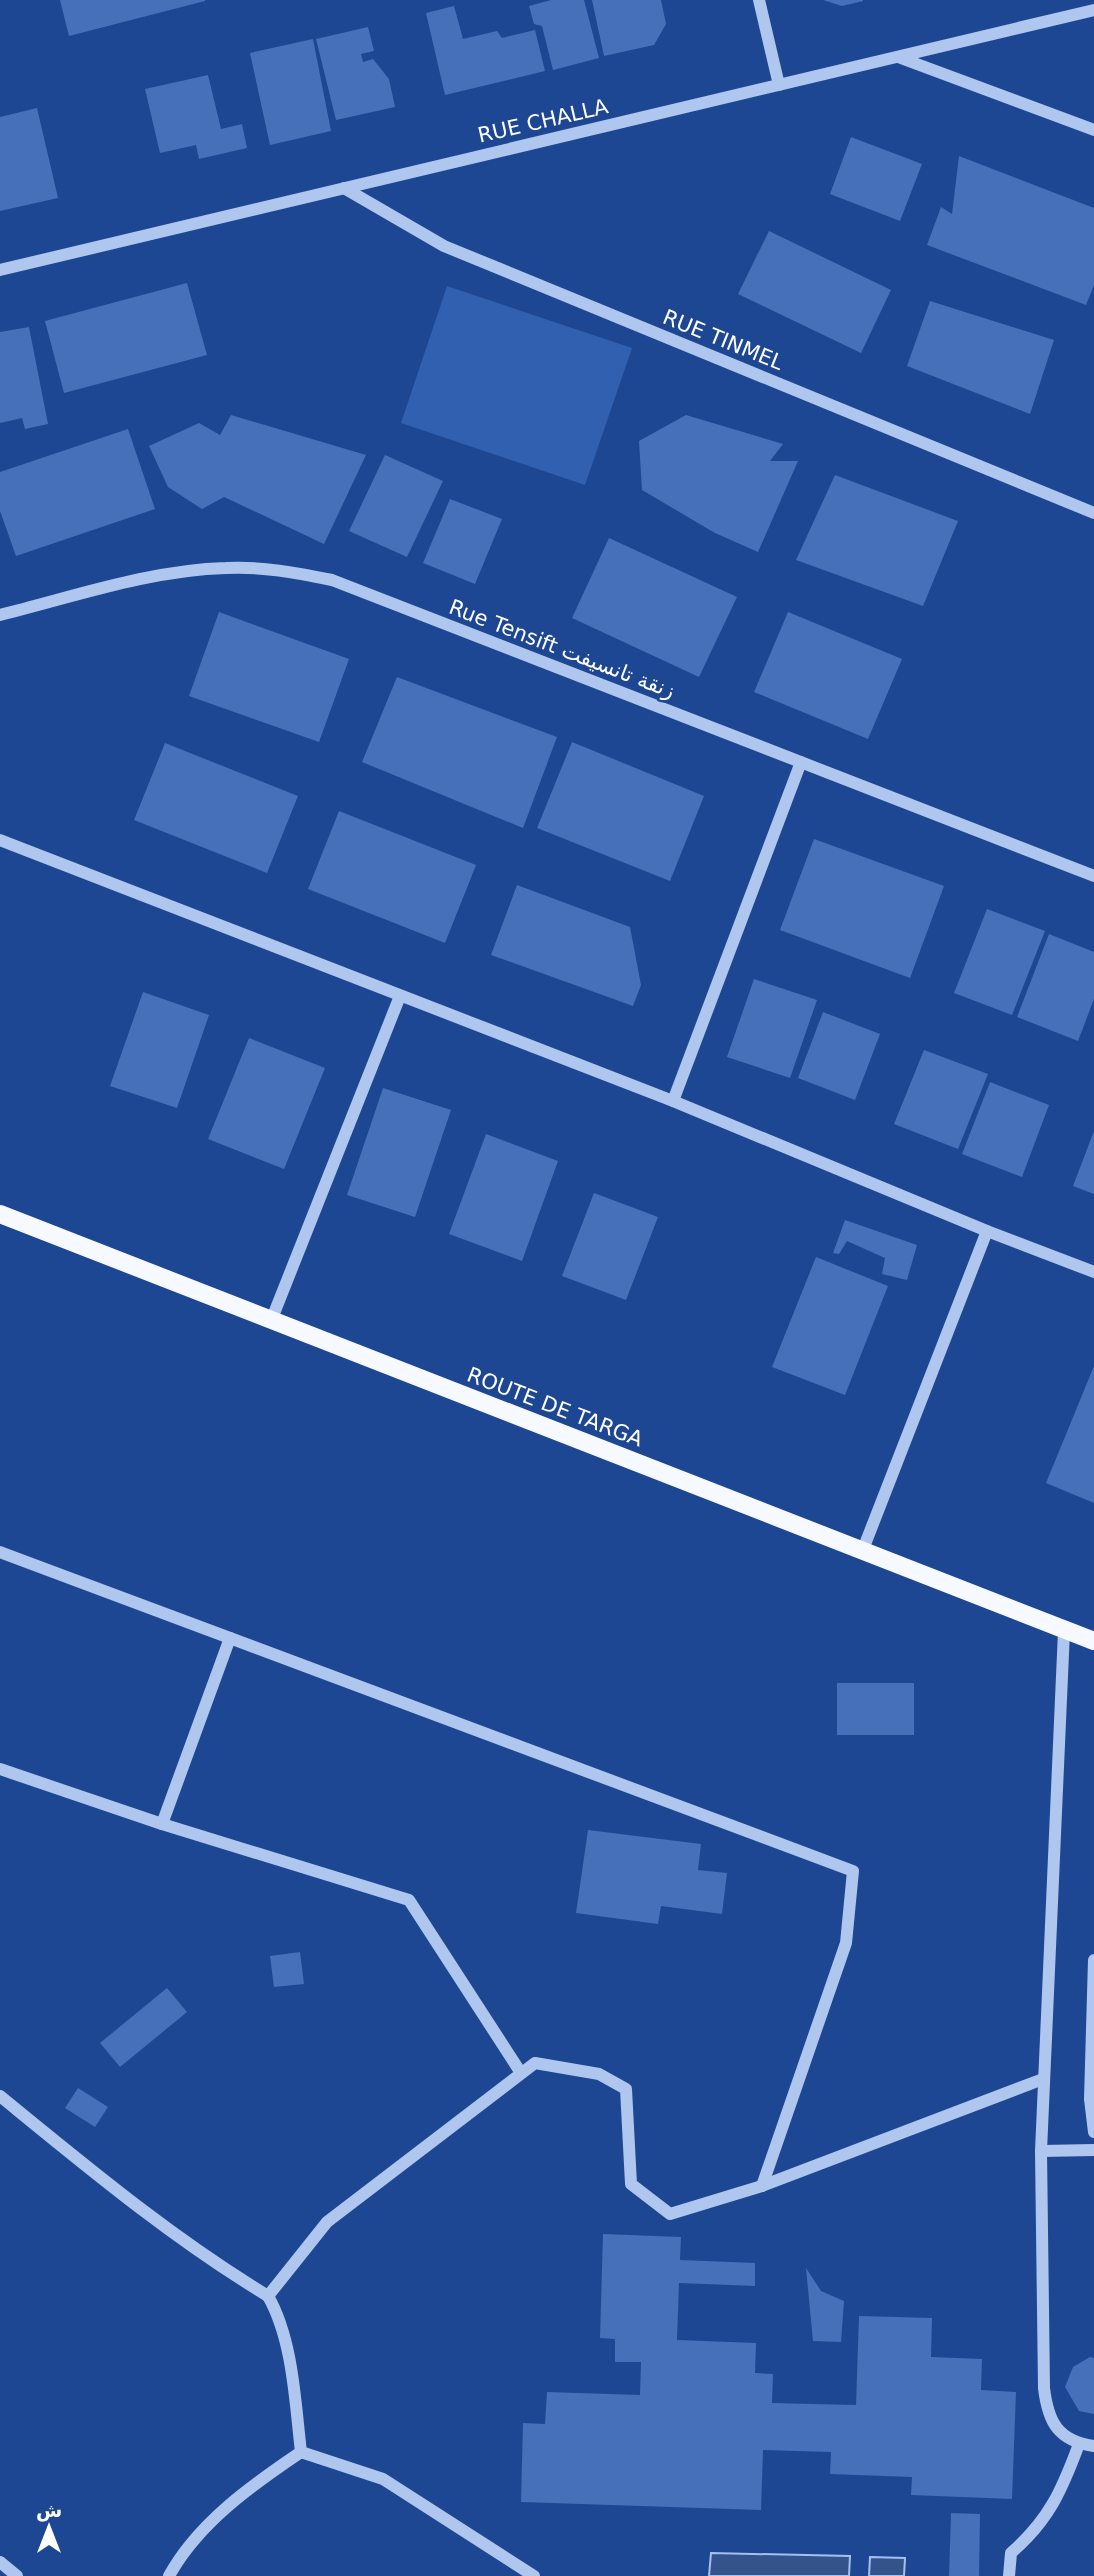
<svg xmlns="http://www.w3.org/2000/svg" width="1094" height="2576" font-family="'DejaVu Sans',Vazirmatn,sans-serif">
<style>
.green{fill:#3160b0}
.water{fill:#35538b;stroke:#a2c0f0;stroke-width:2}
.building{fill:#4670b9}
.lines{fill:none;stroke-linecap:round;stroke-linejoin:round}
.minor{stroke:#afc6ee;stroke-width:12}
.major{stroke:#f6f9ff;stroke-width:18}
.labels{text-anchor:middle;stroke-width:5;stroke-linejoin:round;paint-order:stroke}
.street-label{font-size:21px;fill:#fff;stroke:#1d4793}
</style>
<rect width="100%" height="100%" fill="#1d4793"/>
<polygon class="green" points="447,286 632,348 585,485 401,423"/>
<g class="water">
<polygon points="711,2553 850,2556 849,2576 709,2576"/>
<polygon points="870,2557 905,2558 904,2576 869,2576"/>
</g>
<g class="building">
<polygon points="60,0 205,0 205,1 69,36"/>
<polygon points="551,0 584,0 599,58 553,70 542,26 534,24 529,6"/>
<polygon points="592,0 661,0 666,24 654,45 604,56"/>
<polygon points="823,0 863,0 863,1 842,6"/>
<polygon points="454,6 463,39 497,31 502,38 535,30 545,71 445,95 426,13"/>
<polygon points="368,27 374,51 361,54 363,62 373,59 389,79 395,107 336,120 316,39"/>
<polygon points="313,39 331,131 270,145 250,53"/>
<polygon points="208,75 221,129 242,124 247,148 199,159 196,145 160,153 145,89"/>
<polygon points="37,108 58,198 0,211 0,117"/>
<polygon points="851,137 922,164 900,221 830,194"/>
<polygon points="959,156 1094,208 1094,285 1086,305 927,245 941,207 952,214"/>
<polygon points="769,231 891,290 861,353 738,294"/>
<polygon points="187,283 207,355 64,393 45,321"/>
<polygon points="930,301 1054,340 1030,414 907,366"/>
<polygon points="29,327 48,424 25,429 22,418 0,423 0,332"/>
<polygon points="231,415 366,455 324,544 224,497 202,509 168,487 149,446 199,423 220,435"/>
<polygon points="686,415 783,444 770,461 798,461 758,552 715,533 642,490 639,441"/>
<polygon points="128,429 155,509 16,556 0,511 0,472"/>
<polygon points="385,455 443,481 407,557 349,531"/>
<polygon points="835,475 958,521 923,606 796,560"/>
<polygon points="450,499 502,519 475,584 423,563"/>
<polygon points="609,538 737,597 699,677 572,618"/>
<polygon points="219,612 349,659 319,742 189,696"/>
<polygon points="788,612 902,659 868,739 754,692"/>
<polygon points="397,677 557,737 523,828 362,762"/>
<polygon points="572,742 704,796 670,881 537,828"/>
<polygon points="165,743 298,796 267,873 134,820"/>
<polygon points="339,811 476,865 445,943 308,889"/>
<polygon points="814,839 944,886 910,978 780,930"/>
<polygon points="517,885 630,927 641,985 633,1006 491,955"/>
<polygon points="987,909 1045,931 1012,1015 954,993"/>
<polygon points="1049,934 1094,952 1094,999 1078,1041 1017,1017"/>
<polygon points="754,979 817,1000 790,1078 727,1057"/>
<polygon points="143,992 209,1015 177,1108 110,1086"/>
<polygon points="823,1012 880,1034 855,1100 798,1078"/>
<polygon points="249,1038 325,1068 284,1169 208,1139"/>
<polygon points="924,1050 988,1074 958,1149 894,1124"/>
<polygon points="990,1082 1049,1105 1022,1177 962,1154"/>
<polygon points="383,1088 451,1110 415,1217 347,1195"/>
<polygon points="1094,1131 1094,1194 1073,1186"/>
<polygon points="486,1134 558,1161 522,1261 449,1234"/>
<polygon points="594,1193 658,1217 626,1300 562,1276"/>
<polygon points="845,1220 917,1245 907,1280 882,1274 885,1258 847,1241 839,1254 833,1253"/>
<polygon points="816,1257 888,1286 845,1395 772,1367"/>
<polygon points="1094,1366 1094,1503 1046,1483"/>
<rect x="837" y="1683" width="77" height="52"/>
<polygon points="588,1830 701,1844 698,1870 727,1873 722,1914 661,1906 658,1924 576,1913"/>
<polygon points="300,1952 304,1984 274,1987 270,1956"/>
<polygon points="167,1988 187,2012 120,2067 100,2043"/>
<polygon points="78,2088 108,2107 95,2127 65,2108"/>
<polygon points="603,2234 681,2237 680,2260 755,2263 755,2286 679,2283 677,2340 756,2343 755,2373 773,2374 772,2403 856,2405 859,2316 932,2318 931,2357 982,2359 981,2390 1016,2392 1012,2499 911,2495 912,2477 830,2474 831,2452 763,2450 761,2510 521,2502 523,2423 545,2424 547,2392 640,2395 641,2362 615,2362 615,2339 600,2338"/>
<polygon points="806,2268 821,2291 844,2301 841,2342 813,2341"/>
<polygon points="1090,2357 1094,2358 1094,2414 1079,2411 1065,2387 1073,2367"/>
<polygon points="951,2513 980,2514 979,2576 949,2576"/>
</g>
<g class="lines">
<g class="minor">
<polyline points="759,0 779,85"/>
<polyline points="898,57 1094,130"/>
<polyline points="344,188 444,246 1094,513"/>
<polyline points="0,270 1094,10"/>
<path d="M 0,615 C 73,597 150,570 226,568 C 261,566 297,573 332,580 L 1094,876"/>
<polyline points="0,840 673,1101 987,1231 1094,1272"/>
<polyline points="673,1101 801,762"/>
<polyline points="271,1321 400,996"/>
<polyline points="0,1552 853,1871 846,1943 762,2186"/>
<polyline points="862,1552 987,1231"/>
<path d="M 1064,1631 L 1041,2151 L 1044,2388 C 1048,2422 1058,2441 1094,2446"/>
<polyline points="0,1769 162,1824 230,1638"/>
<polyline points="162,1824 409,1900 521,2073"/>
<polyline points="1094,1960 1090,2099 1094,2132"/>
<path d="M 0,2096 C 87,2167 172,2238 268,2296"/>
<polyline points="1041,2151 1094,2150"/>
<polyline points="0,2562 17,2576"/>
<path d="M 169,2576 C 198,2523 252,2485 301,2452"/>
<path d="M 534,2576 L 383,2479 L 301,2452 C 295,2401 293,2340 268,2296 L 327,2222 L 535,2063 L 599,2074 L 626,2089 L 631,2184 L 670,2214 L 762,2186 L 1043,2079"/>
<path d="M 1009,2576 L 1011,2553 C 1049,2520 1062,2490 1079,2444"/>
</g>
<polyline class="major" points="0,1214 1094,1641"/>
</g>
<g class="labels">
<g class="street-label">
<text transform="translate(543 121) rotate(-13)" y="7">RUE CHALLA</text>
<text transform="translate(723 340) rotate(22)" y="7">RUE TINMEL</text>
<text transform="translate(562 649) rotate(21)" y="7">Rue Tensift زنقة تانسيفت</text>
<text transform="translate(555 1407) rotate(21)" y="7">ROUTE DE TARGA</text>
</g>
</g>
<g transform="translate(49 2527)" stroke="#1d4793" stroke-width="5" paint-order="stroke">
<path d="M0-5L12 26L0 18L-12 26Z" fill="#ffffff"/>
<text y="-10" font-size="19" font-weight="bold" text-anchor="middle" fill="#ffffff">ش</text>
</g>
</svg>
